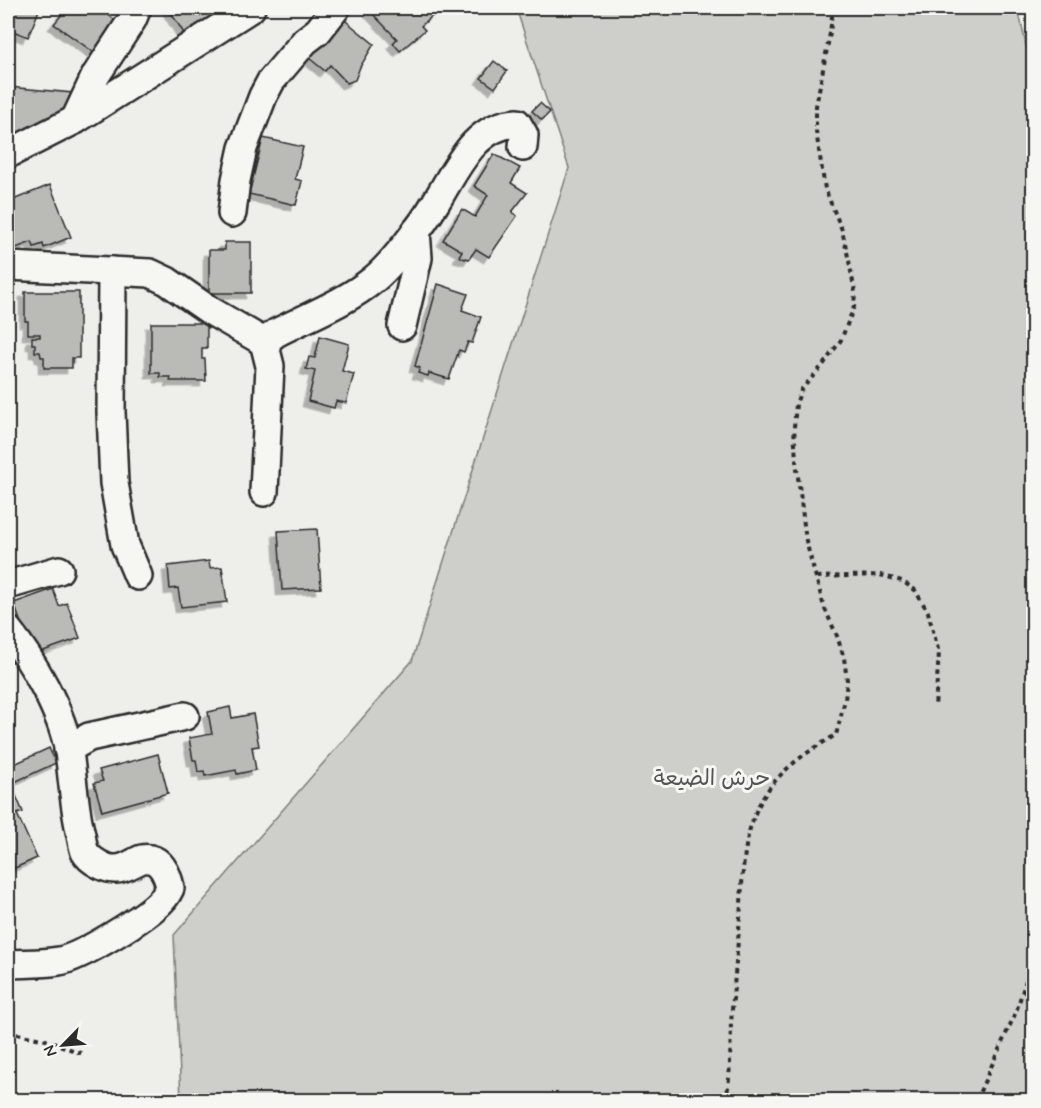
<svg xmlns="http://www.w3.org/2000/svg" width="1041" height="1108" font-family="Mynerve,'Playpen Sans Arabic',sans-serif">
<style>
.green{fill:#cececa;stroke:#7c7c7a;stroke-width:1.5}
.building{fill:#babab7;stroke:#2b2b2b;stroke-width:1.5;filter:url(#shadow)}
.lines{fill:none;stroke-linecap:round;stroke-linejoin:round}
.minor-casing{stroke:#2b2b2b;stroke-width:32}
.path{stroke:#2b2b2b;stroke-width:4;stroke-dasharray:4.5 4.5;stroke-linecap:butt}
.minor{stroke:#f6f6f2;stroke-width:27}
.labels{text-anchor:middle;stroke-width:6;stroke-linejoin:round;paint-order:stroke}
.park-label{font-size:22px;fill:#545453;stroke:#f6f6f2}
</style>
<defs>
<filter id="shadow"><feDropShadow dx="-5.5" dy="5.5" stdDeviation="0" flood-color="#0004"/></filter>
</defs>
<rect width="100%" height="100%" fill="#eeeeea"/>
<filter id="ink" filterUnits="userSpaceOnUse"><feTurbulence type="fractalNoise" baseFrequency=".0167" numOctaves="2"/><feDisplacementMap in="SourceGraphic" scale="12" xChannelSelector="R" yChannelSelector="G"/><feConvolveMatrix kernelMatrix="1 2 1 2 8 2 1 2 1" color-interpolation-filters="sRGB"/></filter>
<g filter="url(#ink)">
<polygon class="green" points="516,8 1018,8 1034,83 1033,1100 181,1100 174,935 412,661 569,168"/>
<g class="building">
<polygon points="8,8 40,8 28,37 8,29"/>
<polygon points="67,8 99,8 123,26 99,56 54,24"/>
<polygon points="168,8 227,8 185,35"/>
<polygon points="373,8 441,8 421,26 425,30 400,51 393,43 397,39 370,11"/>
<polygon points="341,17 374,44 360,67 355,80 347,83 330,65 325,71 309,58"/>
<polygon points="494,61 507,71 495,88 481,78"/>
<polygon points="8,87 73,93 64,118 8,141"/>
<polygon points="540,103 550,112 542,120 532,111"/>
<polygon points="263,138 303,147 295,179 302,181 296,205 249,194"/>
<polygon points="494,154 520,168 511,183 527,193 512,212 517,216 489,257 476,249 469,259 466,258 465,259 459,256 462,251 443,240 462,209 475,217 488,195 474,186"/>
<polygon points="50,185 71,237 44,248 43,244 34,247 32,242 8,251 8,202"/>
<polygon points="225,242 251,242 251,293 209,293 209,250 225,250"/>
<polygon points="438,284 468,294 462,310 481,317 472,343 468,342 464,352 459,350 449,379 429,373 428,376 418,373 420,368 415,366"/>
<polygon points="25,292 79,292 79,358 72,358 72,368 44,368 44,357 41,357 40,352 35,352 35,344 32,344 32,337 40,337 40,334 28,334 28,321 25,321"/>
<polygon points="151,323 207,323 207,348 202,348 202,359 205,359 206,381 170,381 171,377 160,377 160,373 151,373"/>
<polygon points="320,336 349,344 342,371 354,374 346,403 336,401 334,408 308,401 315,371 306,369 309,357 315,358"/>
<polygon points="317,529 321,588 282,590 278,531"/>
<polygon points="209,561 210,568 222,567 227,602 181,607 178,588 170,589 168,566"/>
<polygon points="53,589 59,606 67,603 80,638 32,655 14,603"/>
<polygon points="230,707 232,718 253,714 259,746 252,747 256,770 237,774 236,770 205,776 204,771 198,772 196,760 193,760 189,738 212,734 208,712"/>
<polygon points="49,748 56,763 8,785 8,767"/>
<polygon points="158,754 168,793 102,811 94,783 103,781 99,770"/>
<polygon points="14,791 23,812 17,814 37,858 8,871 8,794"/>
</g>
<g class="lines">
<g class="minor-casing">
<g id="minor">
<polyline points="75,120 96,75 132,20 137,8"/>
<polyline points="8,154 75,120 251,8"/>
<polyline points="232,213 236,180 243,148 263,96 271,81 305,41 318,31 336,8"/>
<path d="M 8,266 L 150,273 L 167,281 L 209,310 L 264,342 L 276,333 C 307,317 346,302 373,280 C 392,265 423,224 436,202 C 456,170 474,125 517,123 L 524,135 L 523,147"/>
<polyline points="112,271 111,412 114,483 125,545 138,576"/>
<polyline points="402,326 418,258 416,231"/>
<polyline points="264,342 270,366 264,492"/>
<polyline points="8,585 59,570"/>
<path d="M 8,630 C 33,661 62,712 69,752 C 73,780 74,808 81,835 C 82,840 83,848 85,852 C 90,861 107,870 116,869 C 125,869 134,862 142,859 C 160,855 168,875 170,888 C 168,892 165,897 162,900 C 148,916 80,958 59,961 C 42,964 24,963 8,964"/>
<polyline points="68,749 89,737 185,716"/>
</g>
</g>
<g class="path">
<polyline points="570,8 574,9 581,8"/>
<polyline points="817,577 880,575 902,581 915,590 928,612 939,653 935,707"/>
<polyline points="8,1032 46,1040 83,1054"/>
<path d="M 726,1100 C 731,1074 730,1049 731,1023 C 734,983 738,943 741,904 C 743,865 744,826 766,793 C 783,767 810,750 836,735 L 845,700 L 847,680 L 844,658 L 837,636 L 824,607 L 806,541 L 796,461 L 794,427 L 796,404 L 801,390 L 823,365 L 841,340 L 854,307 L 855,292 L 849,261 L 842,230 L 825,189 L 816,131 L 816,106 L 830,33 L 833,8"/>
<polyline points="976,1100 1016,1012 1034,955"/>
</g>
<use href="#minor" class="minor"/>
</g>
</g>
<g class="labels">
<g class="park-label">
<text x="712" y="785">حرش الضيعة</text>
</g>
</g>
<rect width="1041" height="1108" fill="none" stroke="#f6f6f2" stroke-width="30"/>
<rect x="15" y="15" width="1011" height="1078" fill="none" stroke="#2b2b2b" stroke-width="2" filter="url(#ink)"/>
<g transform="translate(63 1045) rotate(245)" stroke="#f6f6f2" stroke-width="4.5" paint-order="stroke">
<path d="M0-4.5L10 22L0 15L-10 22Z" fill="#2b2b2b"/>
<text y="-9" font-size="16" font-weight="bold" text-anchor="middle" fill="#2b2b2b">N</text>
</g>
</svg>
